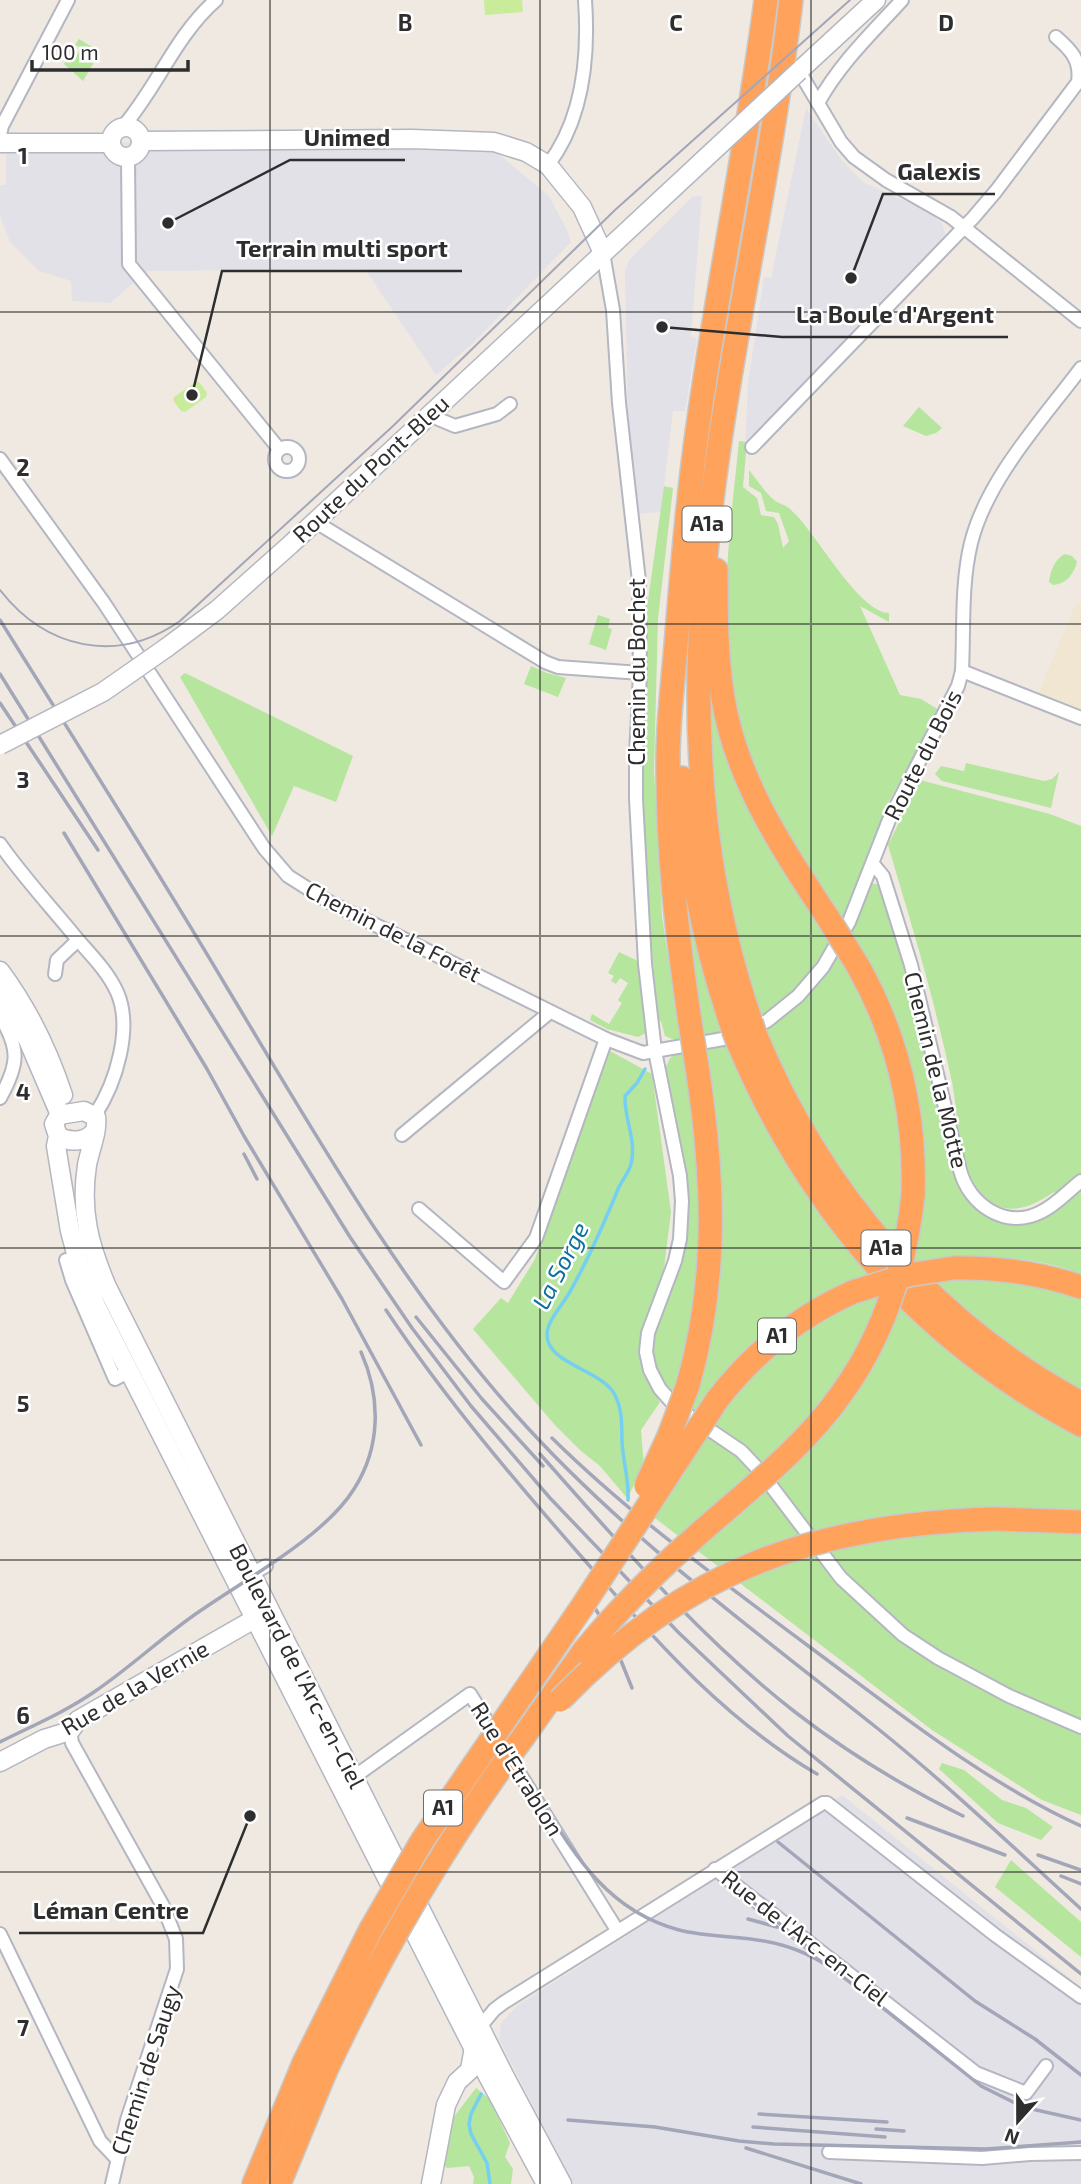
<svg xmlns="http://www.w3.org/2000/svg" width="1081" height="2184" font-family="'Exo 2',sans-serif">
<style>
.industrial{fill:#e3e1e8}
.education{fill:#f0e6d1}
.green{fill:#b6e59e}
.pitch{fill:#c9ec9a}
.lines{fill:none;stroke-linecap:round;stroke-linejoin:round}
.stream{stroke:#75cff0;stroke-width:3.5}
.street-casing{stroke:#b4b7c1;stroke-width:16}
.secondary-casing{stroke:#b4b7c1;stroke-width:21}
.highway-casing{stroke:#c9c9c9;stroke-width:26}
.street{stroke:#fff;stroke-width:12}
.secondary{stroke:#fff;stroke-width:18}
.highway{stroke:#ffa35c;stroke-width:23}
.tram{stroke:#a3a6b8;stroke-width:2}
.rail{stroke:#a3a6b8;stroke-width:3.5}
.secondary-bridge-casing{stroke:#b4b7c1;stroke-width:21;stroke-linecap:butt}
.highway-bridge-casing{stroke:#c9c9c9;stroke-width:26;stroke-linecap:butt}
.secondary-bridge{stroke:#fff;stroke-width:18}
.highway-bridge{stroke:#ffa35c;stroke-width:23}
.grid{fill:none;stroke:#2e2e2e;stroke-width:2;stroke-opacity:0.55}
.labels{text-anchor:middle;stroke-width:5;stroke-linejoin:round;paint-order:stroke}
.shield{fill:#fff;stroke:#6d6d6d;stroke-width:2}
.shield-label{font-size:21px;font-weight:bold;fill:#2e2e2e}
.street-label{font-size:23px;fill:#2e2e2e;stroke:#fff}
.water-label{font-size:24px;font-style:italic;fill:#0d6fa3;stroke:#fff}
.grid-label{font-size:23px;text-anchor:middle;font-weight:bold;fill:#2e2e2e;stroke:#fff;stroke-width:5;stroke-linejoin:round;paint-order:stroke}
.leader{fill:none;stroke:#2e2e2e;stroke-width:2.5}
.callout-dot{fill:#2e2e2e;stroke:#fff;stroke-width:2.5}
.callout-label{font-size:24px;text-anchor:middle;font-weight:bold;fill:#2e2e2e;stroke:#fff;stroke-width:5;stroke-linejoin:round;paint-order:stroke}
</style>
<rect width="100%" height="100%" fill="#efe9e1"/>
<g class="industrial">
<polygon points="806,108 840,158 863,182 925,210 942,223 946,236 745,449 748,383 764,277 771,278"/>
<polygon points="482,140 549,196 567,230 571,242 473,343 436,375 365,269 147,271 110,303 72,301 71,281 39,271 10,242 0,216 0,185 6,185 6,154 141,141"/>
<polygon points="693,196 702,196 691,336 697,339 685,411 673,411 661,512 638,514 628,420 625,271 630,259"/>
<polygon points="842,1795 1081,1987 1081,2184 573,2184 499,2039 501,2023 518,2005 725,1873"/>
</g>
<polygon class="education" points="1081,602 1081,712 1038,695 1075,606"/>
<g class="green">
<polygon points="79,39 100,52 83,81 64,64 69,56 75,59 81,48 75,45"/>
<polygon points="919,407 942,428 936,433 926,436 903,426"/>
<path d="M 739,441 L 747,442 L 743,487 L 757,498 L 761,515 L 774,517 L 778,524 L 783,548 L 789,541 L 779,513 L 766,511 L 761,493 L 749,486 L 749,470 C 757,480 764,491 774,500 C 779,504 787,505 792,511 C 816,532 858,612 889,613 L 889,622 L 860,606 L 900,695 L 921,699 L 939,710 L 888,803 L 843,922 C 807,866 769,812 747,749 C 712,652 729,541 739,441 Z"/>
<polygon points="664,486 673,488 658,619 654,771 662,916 680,1040 672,1039 665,1036 661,1021 659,1021 647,908 642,826 642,753 647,608"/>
<path d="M 1065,554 L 1072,556 L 1077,562 C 1074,574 1066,584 1053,585 L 1049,582 C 1050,572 1055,558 1065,554 Z"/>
<polygon points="598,615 610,619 608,628 612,629 606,650 589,644"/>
<polygon points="710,655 714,696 833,940 798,987 760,1018 732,923 713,801"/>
<polygon points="531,666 547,673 566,678 558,697 524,684"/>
<polygon points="185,673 353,756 336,802 294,786 272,836 180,677"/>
<polygon points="966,763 1044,781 1052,779 1059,772 1051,808 942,781 935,774 941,766 964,771"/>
<path d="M 920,780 L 1050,814 L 1081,826 L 1081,1274 C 1024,1252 966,1256 907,1265 C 913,1230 922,1194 923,1159 C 926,1076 891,1003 850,934 L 871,883 L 880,885 L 905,966 L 955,1176 C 967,1201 976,1207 999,1220 L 1062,1201 L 1054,1192 C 1030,1208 1005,1219 982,1194 C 957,1166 959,1118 952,1082 C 947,1058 941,1034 935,1010 C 921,954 904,900 888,845 Z"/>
<polygon points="683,886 699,955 723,1032 700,1038"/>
<path d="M 841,951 L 872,1006 L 906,1138 L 899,1249 L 858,1200 L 804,1116 L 763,1028 C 797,1009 822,984 841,951 Z"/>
<polygon points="619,952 638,961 646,1033 638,1037 607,1029 590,1020 592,1014 609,1024 622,1003 618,1000 628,983 620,978 616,984 611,981 614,976 608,973"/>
<path d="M 728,1044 C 761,1130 811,1204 869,1275 C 798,1301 736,1347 696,1412 L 687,1407 L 700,1369 L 702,1050 Z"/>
<path d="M 683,1050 L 695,1114 L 702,1183 L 696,1309 L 675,1399 C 619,1345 685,1287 688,1228 C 690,1174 675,1120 666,1067 L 670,1058 Z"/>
<polygon points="610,1051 652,1074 671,1212 664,1268 645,1319 639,1349 643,1374 660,1402 641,1430 644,1467 627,1498 600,1466 581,1451 554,1424 473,1329 501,1298 508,1303 535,1259"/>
<polygon points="997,1276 1081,1295 1081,1391 1006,1344 927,1278"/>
<polygon points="882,1289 945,1348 1018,1401 1081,1436 1081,1514 812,1535 710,1423 739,1384 813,1320"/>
<path d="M 704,1431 C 721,1443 740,1454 754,1471 C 785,1508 807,1552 841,1586 C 869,1615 901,1645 936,1665 C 982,1693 1031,1713 1081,1734 L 1081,1815 L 1042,1800 L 932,1730 L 651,1515 Z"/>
<path d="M 993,1531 L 1081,1533 L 1081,1721 C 1022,1696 959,1671 908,1632 C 876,1608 849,1579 822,1550 L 881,1537 Z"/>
<polygon points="942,1763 964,1770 1002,1800 1026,1808 1053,1827 1041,1840 998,1823 939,1769"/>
<polygon points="1011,1860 1081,1922 1081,1957 995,1887"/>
<polygon points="476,2088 490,2099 510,2143 505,2157 513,2169 511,2184 473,2184 474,2177 469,2166 447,2168 443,2163 453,2118"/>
</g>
<g class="pitch">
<polygon points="484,0 522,0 523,12 485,15"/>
<polygon points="196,382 199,382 207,393 206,397 185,412 181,411 173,400 174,397"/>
</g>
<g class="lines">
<g class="stream">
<path d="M 628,1500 C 629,1483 625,1469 623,1452 C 620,1432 625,1415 615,1395 C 601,1369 546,1364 547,1334 C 548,1318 565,1303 572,1288 C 590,1256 605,1221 619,1187 C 623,1179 629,1172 631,1164 C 637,1140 624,1119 625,1096 L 637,1083 L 645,1069"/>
<polyline points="481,2094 471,2114 469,2124 471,2134 487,2163 490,2184"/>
</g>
<g class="street-casing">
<g id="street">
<polyline points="799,71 841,142 854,157 886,180 951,217 1081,321"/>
<path d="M 818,103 C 840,63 872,33 902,0"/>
<path d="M 122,128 C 157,88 175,36 216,0"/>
<polyline points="0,135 2,126 68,0"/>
<polyline points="128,157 129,264 279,449"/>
<path d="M 548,165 C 583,119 589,56 585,0"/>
<polyline points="603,253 613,310 619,403 639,581 640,673 636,755 636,799 645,964 655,1051 680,1176 682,1201 680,1239 675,1261 648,1333 646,1352 650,1370 660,1389 676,1407 741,1451 759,1470 841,1578 903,1635 938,1658 1009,1696 1081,1727"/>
<polyline points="429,415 455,426 497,414 510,404"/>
<path d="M 752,447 L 973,218 L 996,191 L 1078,82 C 1081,60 1071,50 1056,37"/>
<circle cx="287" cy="459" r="12"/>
<path d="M 0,459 L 104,603 L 264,848 L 288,876 L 329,902 L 606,1039 L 643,1053 L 723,1039 L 745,1033 L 767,1021 L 798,996 L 823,967 L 849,922 L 889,820 L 958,686 L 962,671 C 964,629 961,584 971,543 C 987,479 1042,420 1081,368"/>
<polyline points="314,521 545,662 558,667 640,673"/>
<polyline points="962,671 1081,718"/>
<path d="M 0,844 C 24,878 52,908 78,940 C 92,956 108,972 117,992 C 133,1028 116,1083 95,1115"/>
<path d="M 873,864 L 883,876 L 911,965 L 960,1170 C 969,1205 1006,1230 1041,1212 C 1056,1205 1068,1191 1081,1181"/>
<polyline points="55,974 57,960 78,940"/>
<path d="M 0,1016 C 20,1049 19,1064 0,1098"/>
<polyline points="402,1135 550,1012"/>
<polyline points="419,1209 504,1282 536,1238 606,1039"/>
<polyline points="66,1260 72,1280 115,1379 128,1372"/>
<polyline points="251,1574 266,1566"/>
<polyline points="70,1731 72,1743 163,1906 176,1939 177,1969 127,2120 112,2184"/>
<polyline points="354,1777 470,1694 617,1930"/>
<polyline points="715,1869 976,2073 1026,2093 1046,2066"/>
<polyline points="0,1934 100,2141 117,2159"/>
<polyline points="480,2027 494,2010 503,2003 823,1803 827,1803 995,1935 1081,1997"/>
<polyline points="829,2152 982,2158 1030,2154 1081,2153"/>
</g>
</g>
<g class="secondary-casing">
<g id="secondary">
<polyline points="799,71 876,0"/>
<circle cx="126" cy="142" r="15"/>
<polyline points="141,141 412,139 494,142 526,152 548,165 582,207 603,253"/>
<polyline points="0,143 111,143"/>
<polyline points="166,648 217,610 290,545 712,152"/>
<path d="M 0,971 C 29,1010 48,1050 63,1095"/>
<polyline points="0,993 28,1040 58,1110 59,1115 54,1124 58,1136 56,1146 70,1231 78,1261 96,1306 483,2067 546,2184"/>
<path d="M 59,1115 L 84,1111 L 96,1117 C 98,1132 90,1149 87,1165 C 80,1211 89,1245 107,1287 L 505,2077 L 562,2184"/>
<path d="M 58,1136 C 68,1142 84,1143 93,1133"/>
<polyline points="0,1762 44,1739 70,1731 78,1720 263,1614"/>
<polyline points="431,2184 446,2105 457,2082 470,2070 474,2047"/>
</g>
</g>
<g class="highway-casing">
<g id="highway">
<path d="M 716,570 C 716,613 716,656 723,698 C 736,780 783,850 828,918"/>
<path d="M 682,778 C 688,864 705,947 733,1029"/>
<path d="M 858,966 C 899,1039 916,1114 913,1196"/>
<path d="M 690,1022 C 677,935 667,848 668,759 C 668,717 674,675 677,633 C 683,559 689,486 700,412 C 720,274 748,138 766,0"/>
<path d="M 751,1022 C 631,670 750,350 791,0"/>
<path d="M 755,1034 C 820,1191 931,1322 1081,1403"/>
<path d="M 738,1042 C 807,1208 920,1340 1081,1425"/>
<path d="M 954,1268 C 998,1267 1039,1273 1081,1287"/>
<path d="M 688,1385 C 718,1279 714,1181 698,1073"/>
<path d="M 717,1400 C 754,1352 797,1317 853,1292"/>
<polyline points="995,1519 1081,1522"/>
<polyline points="524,1736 584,1651"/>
<polyline points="254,2184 304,2063"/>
<polyline points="279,2184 325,2072"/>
</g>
</g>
<use href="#street" class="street"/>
<use href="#secondary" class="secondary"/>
<use href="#highway" class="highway"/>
<path class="tram" d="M 0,590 C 46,649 117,665 180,621 L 393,426 L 615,210 L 850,0"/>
<g class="rail">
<path d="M 0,620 C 77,744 155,866 229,991 C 317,1137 402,1287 516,1415 C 623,1535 752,1628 877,1728 C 948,1785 1014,1848 1081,1909"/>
<polyline points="0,674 350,1237 412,1328 471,1406 550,1498 679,1633 788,1736 1081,1974"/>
<polyline points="0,703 98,850"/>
<polyline points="64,833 207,1069 244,1136 342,1299 421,1445"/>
<polyline points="244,1154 257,1179"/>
<path d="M 386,1310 C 446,1400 516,1482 587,1563 C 657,1642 725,1720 817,1774"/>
<polyline points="416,1317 482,1399 543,1466"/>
<path d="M 552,1438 C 630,1515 719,1579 807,1645 C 895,1710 981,1780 1081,1826"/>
<path d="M 540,1454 C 620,1544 700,1638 795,1712 C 848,1753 904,1787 963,1816"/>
<polyline points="585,1592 609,1631 632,1688"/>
<path d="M 481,1704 C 500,1736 520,1768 540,1799 C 576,1857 608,1911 679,1930 C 707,1937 736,1936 764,1941 C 794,1946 821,1959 845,1978"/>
<path d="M 0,1742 C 32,1726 65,1712 94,1692 C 131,1667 163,1636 200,1611 C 246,1579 325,1536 354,1489 C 381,1447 381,1397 361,1352"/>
<polyline points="907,1818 1005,1855"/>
<polyline points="778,1842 975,2001 1035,2039 1081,2075"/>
<polyline points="1038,1855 1081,1870"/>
<polyline points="1061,1876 1081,1884"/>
<polyline points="733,1886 813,1951"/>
<polyline points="748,1919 777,1927"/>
<polyline points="837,1971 981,2086 1023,2107 1081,2120"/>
<polyline points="759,2114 887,2122"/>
<polyline points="568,2120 655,2127 739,2141 774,2144 986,2149 1081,2142"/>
<polyline points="753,2127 885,2137"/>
<polyline points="876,2129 904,2131"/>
<polyline points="746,2148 861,2184"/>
</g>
<g class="secondary-bridge-casing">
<g id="secondary-bridge">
<polyline points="712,152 799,71"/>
<polyline points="0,745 103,692 166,648"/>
</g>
</g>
<g class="highway-bridge-casing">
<g id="highway-bridge">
<polyline points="828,918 858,966"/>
<polyline points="690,1022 698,1073"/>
<polyline points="751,1022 755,1034"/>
<polyline points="733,1029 738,1042"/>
<polyline points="853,1292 908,1275 954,1268"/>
<polyline points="646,1486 669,1436 688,1385"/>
<path d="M 584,1651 C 620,1607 660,1568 703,1530 C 752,1487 804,1447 842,1393 C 884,1335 905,1267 913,1196"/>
<path d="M 560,1700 C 686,1569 815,1524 995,1519"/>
<polyline points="304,2063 371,1929 422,1841 582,1607 717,1400"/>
<path d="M 325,2072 C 380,1954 446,1841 524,1736"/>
</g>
</g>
<use href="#secondary-bridge" class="secondary-bridge"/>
<use href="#highway-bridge" class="highway-bridge"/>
</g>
<path class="grid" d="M 270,0 L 270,2184M 540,0 L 540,2184M 811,0 L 811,2184M 0,312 L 1081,312M 0,624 L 1081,624M 0,936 L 1081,936M 0,1248 L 1081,1248M 0,1560 L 1081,1560M 0,1872 L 1081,1872"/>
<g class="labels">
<g class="shield">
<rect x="682.5" y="506.5" width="49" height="35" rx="5"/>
<rect x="861.5" y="1230.5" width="49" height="35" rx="5"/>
<rect x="758" y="1318.5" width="38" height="35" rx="5"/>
<rect x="424" y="1790.5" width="38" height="35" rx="5"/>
</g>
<g class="shield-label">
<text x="707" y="531">A1a</text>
<text x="886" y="1255">A1a</text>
<text x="777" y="1343">A1</text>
<text x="443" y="1815">A1</text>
</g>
<g class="street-label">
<text transform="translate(371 469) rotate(-43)" y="8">Route du Pont-Bleu</text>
<text transform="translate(637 672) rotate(-90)" y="8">Chemin du Bochet</text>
<text transform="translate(923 755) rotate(-63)" y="8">Route du Bois</text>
<text transform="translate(393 932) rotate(27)" y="8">Chemin de la Forêt</text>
<text transform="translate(936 1070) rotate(76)" y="8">Chemin de la Motte</text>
<text transform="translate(297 1666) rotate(63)" y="8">Boulevard de l'Arc-en-Ciel</text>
<text transform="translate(135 1688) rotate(-30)" y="8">Rue de la Vernie</text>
<text transform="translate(517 1769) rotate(58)" y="8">Rue d'Etrablon</text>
<text transform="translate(805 1938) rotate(38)" y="8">Rue de l'Arc-en-Ciel</text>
<text transform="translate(146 2070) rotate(-72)" y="8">Chemin de Saugy</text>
</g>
<g class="water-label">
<text transform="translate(561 1266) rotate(-63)" y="8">La Sorge</text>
</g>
</g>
<g class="grid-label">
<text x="405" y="31">B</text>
<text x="676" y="31">C</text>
<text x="946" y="31">D</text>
<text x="23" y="164">1</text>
<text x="23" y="476">2</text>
<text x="23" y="788">3</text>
<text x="23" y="1100">4</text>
<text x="23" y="1412">5</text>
<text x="23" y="1724">6</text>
<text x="23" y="2036">7</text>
</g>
<path class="leader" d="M168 223L290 160H405M851 278L883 194H995M192 395L222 271H462M662 327L782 337H1008M250 1816L203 1933H19"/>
<g class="callout-dot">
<circle cx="168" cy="223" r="7"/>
<circle cx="851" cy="278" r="7"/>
<circle cx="192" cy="395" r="7"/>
<circle cx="662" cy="327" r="7"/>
<circle cx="250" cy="1816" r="7"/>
</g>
<g class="callout-label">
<text x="347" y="146">Unimed</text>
<text x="939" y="180">Galexis</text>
<text x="342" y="257">Terrain multi sport</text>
<text x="895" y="323">La Boule d'Argent</text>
<text x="111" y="1919">Léman Centre</text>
</g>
<g transform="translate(1018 2121) rotate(201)" stroke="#ffffff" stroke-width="5" paint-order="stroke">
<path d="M0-5L12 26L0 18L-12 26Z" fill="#2e2e2e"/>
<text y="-10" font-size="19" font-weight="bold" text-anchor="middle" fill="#2e2e2e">N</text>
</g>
<path d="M32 60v10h156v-10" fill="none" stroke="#2e2e2e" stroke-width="3.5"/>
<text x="42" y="60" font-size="21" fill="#2e2e2e" stroke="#ffffff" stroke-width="5" paint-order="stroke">100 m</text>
</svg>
